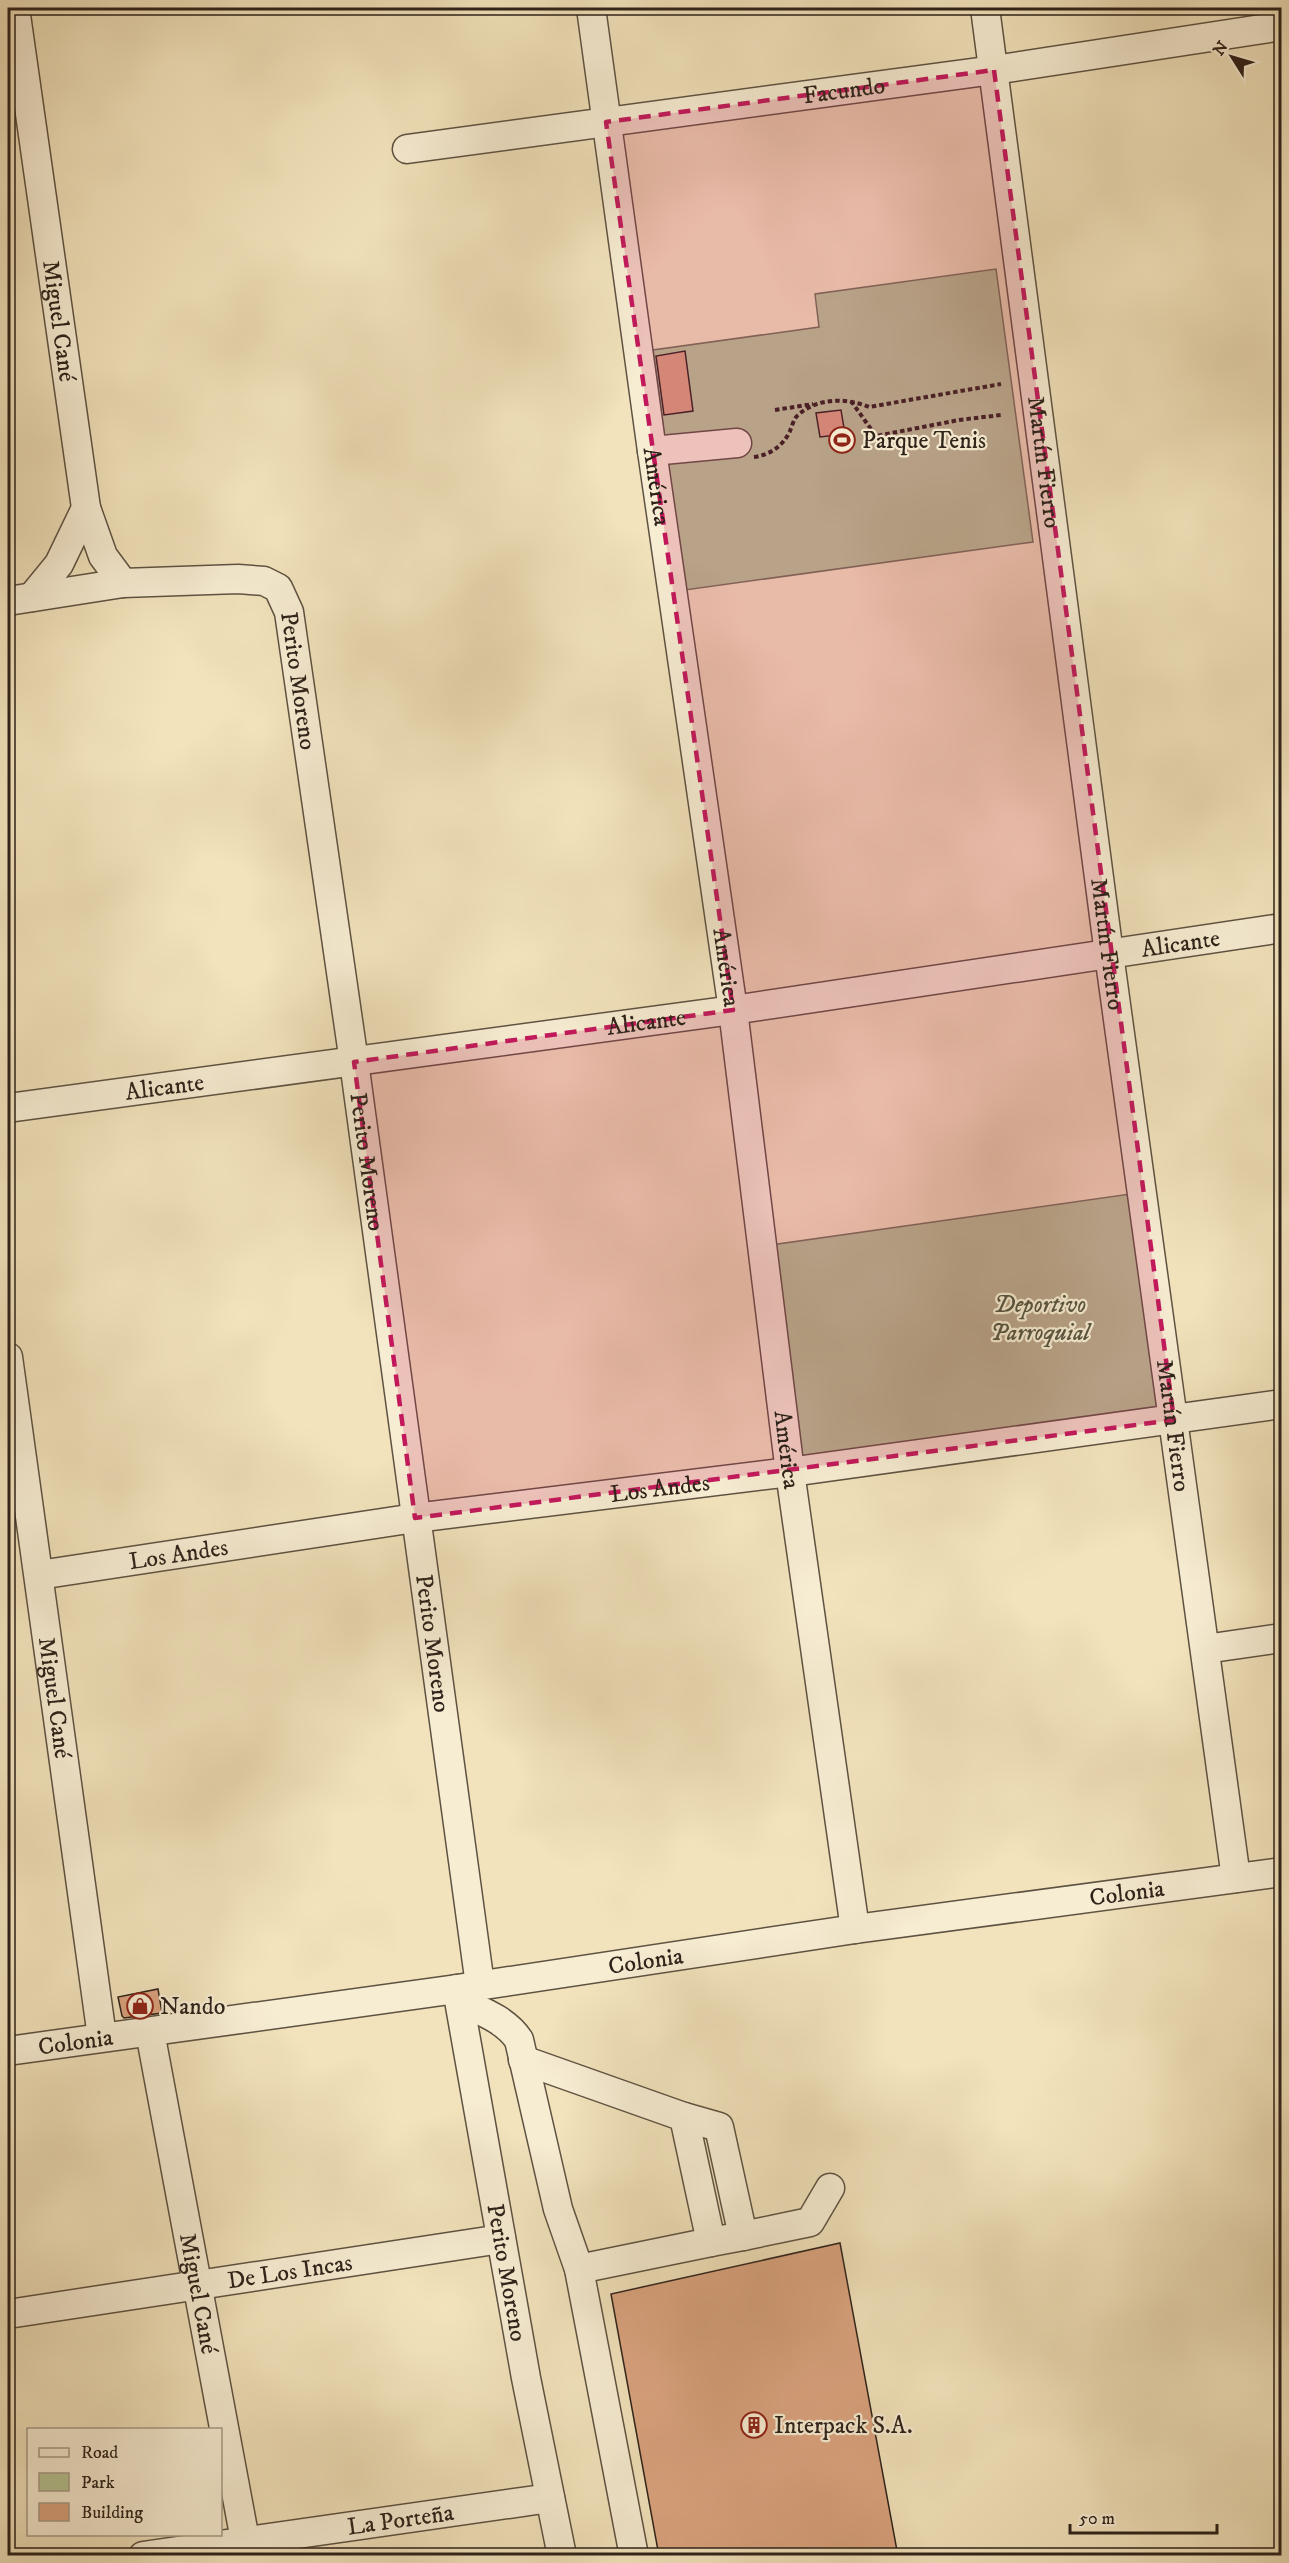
<svg xmlns="http://www.w3.org/2000/svg" width="1289" height="2563" font-family="'IM FELL DW Pica',serif">
<style>
.green{fill:#b6c594;stroke:#727457;stroke-width:1.5}
.building{fill:#daa37f;stroke:#2d221a;stroke-width:1.5}
.lines{fill:none;stroke-linecap:round;stroke-linejoin:round}
.minor-casing{stroke:#5e5242;stroke-width:31}
.path{stroke:#2d221a;stroke-width:4;stroke-dasharray:4.5 3;stroke-linecap:butt}
.minor{stroke:#f7edd3;stroke-width:28}
.marked{fill:#c2185b;fill-opacity:0.2;stroke:#c2185b;stroke-width:4.5;stroke-dasharray:12 8;stroke-linejoin:round}
.labels{text-anchor:middle;stroke-width:4.5;stroke-linejoin:round;paint-order:stroke}
.street-label{font-size:24px;fill:#2d221a;stroke:#f7edd3}
.poi-label{font-size:24px;fill:#2d221a;stroke:#f7edd3;text-anchor:start}
.park-label{font-size:24px;font-style:italic;fill:#56533f;stroke:#f7edd3}
</style>
<rect width="100%" height="100%" fill="#f2e3bc"/>
<filter id="stains"><feTurbulence type="fractalNoise" baseFrequency=".00333" numOctaves="4"/><feColorMatrix values="0 0 0 0 .2 0 0 0 0 .09 0 0 0 0 .02 0 0 0 .5 -.17"/></filter>
<radialGradient id="worn" r=".72"><stop offset=".6" stop-color="#630" stop-opacity="0"/><stop offset="1" stop-color="#630" stop-opacity=".3"/></radialGradient>
<g class="green">
<polygon points="996,269 1033,542 685,590 653,350 819,327 815,294"/>
<polygon points="1137,1193 1167,1412 792,1464 764,1246"/>
</g>
<g class="building">
<polygon points="685,351 693,411 664,415 656,356"/>
<polygon points="841,410 845,434 820,437 816,413"/>
<polygon points="158,1989 162,2013 124,2018 122,2016 118,1997"/>
<polygon points="840,2243 898,2556 659,2556 611,2294"/>
</g>
<g class="lines">
<g class="minor-casing">
<g id="minor">
<path id="s1" d="M 15,8 L 86,508 L 59,564 L 32,597"/>
<path id="s2" d="M 591,8 L 652,451 L 733,1010 L 790,1472 L 855,1929"/>
<path id="s3" d="M 985,8 L 1109,954 L 1236,1878"/>
<path id="s4" d="M 407,149 L 994,70 L 1282,26"/>
<polyline points="652,451 737,443"/>
<polyline points="86,508 103,556 123,583"/>
<path id="s5" d="M 8,601 L 123,583 L 238,579 L 264,581 L 278,588 L 289,612 L 354,1062 L 480,1985"/>
<path id="s6" d="M 8,1108 L 733,1010 L 1282,928"/>
<path id="s7" d="M 8,1357 L 102,2037"/>
<path id="s8" d="M 39,1575 L 415,1518 L 790,1472 L 1282,1404"/>
<polyline points="1205,1649 1282,1638"/>
<path id="s9" d="M 457,1989 L 526,2378 L 562,2556"/>
<path d="M 460,2001 C 481,2011 506,2020 519,2040 L 558,2209 L 579,2269 L 634,2556"/>
<path id="s10" d="M 150,2032 L 248,2556"/>
<path id="s11" d="M 8,2051 L 457,1989 L 855,1929 L 1282,1872"/>
<polyline points="523,2060 684,2117 711,2242 579,2269"/>
<polyline points="684,2117 719,2127 743,2236 711,2242"/>
<polyline points="743,2236 810,2222 830,2188"/>
<path id="s12" d="M 8,2314 L 501,2239"/>
<path id="s13" d="M 143,2556 L 550,2498"/>
</g>
</g>
<g class="path">
<polyline points="851,401 876,436 959,420 1001,415"/>
<polyline points="775,410 813,404"/>
<path d="M 754,457 C 770,455 783,446 790,431 C 792,426 794,418 798,415 C 818,397 847,398 869,407 L 1001,384"/>
</g>
<use href="#minor" class="minor"/>
</g>
<path class="marked" d="M 994,70 L 1174,1420 L 415,1518 L 354,1062 L 733,1010 L 606,122 Z"/>
<defs>
<g id="stadium-ring" transform="scale(1.35)"><circle r="9.5" fill="#f7edd3" stroke="#8f2418" stroke-width="1.5"/><path d="M0-5a6.5 5 0 1 0 0 10a6.5 5 0 1 0 0-10ZM-3.5-1.8h7v3.6h-7Z" fill="#8f2418"/></g>
<g id="shop-ring" transform="scale(1.35)"><circle r="9.5" fill="#f7edd3" stroke="#8f2418" stroke-width="1.5"/><path d="M-5-2.5h2.3a2.7 3.5 0 0 1 5.4 0H5L5.5 6h-11ZM-1.5-2.5h3a1.5 2.3 0 0 0-3 0Z" fill="#8f2418"/></g>
<g id="building-ring" transform="scale(1.35)"><circle r="9.5" fill="#f7edd3" stroke="#8f2418" stroke-width="1.5"/><path d="M-4-6H4V6H1V3H-1V6H-4ZM-2.5-4.3h1.7v1.8h-1.7ZM.8-4.3h1.7v1.8H.8ZM-2.5-1h1.7V.8h-1.7ZM.8-1h1.7V.8H.8Z" fill="#8f2418"/></g>
</defs>
<g fill-rule="evenodd">
<use href="#stadium-ring" x="842" y="440"/>
<use href="#shop-ring" x="140" y="2006"/>
<use href="#building-ring" x="754" y="2425"/>
</g>
<g class="labels">
<g class="street-label">
<text dy="8" stroke="none"><textPath href="#s4" startOffset="441">Facundo</textPath></text>
<text dy="8" stroke="none"><textPath href="#s1" startOffset="316">Miguel Cané</textPath></text>
<text dy="8" stroke="none"><textPath href="#s3" startOffset="458">Martín Fierro</textPath></text>
<text dy="8" stroke="none"><textPath href="#s2" startOffset="483">América</textPath></text>
<text dy="8" stroke="none"><textPath href="#s5" startOffset="369">Perito Moreno</textPath></text>
<text dy="8" stroke="none"><textPath href="#s3" startOffset="944">Martín Fierro</textPath></text>
<text dy="8" stroke="none"><textPath href="#s6" startOffset="1184">Alicante</textPath></text>
<text dy="8" stroke="none"><textPath href="#s2" startOffset="969">América</textPath></text>
<text dy="8" stroke="none"><textPath href="#s6" startOffset="644">Alicante</textPath></text>
<text dy="8" stroke="none"><textPath href="#s6" startOffset="158">Alicante</textPath></text>
<text dy="8" stroke="none"><textPath href="#s5" startOffset="855">Perito Moreno</textPath></text>
<text dy="8" stroke="none"><textPath href="#s3" startOffset="1430">Martín Fierro</textPath></text>
<text dy="8" stroke="none"><textPath href="#s2" startOffset="1455">América</textPath></text>
<text dy="8" stroke="none"><textPath href="#s8" startOffset="627">Los Andes</textPath></text>
<text dy="8" stroke="none"><textPath href="#s8" startOffset="141">Los Andes</textPath></text>
<text dy="8" stroke="none"><textPath href="#s5" startOffset="1341">Perito Moreno</textPath></text>
<text dy="8" stroke="none"><textPath href="#s7" startOffset="344">Miguel Cané</textPath></text>
<text dy="8" stroke="none"><textPath href="#s11" startOffset="1130">Colonia</textPath></text>
<text dy="8" stroke="none"><textPath href="#s11" startOffset="644">Colonia</textPath></text>
<text dy="8" stroke="none"><textPath href="#s11" startOffset="68">Colonia</textPath></text>
<text dy="8" stroke="none"><textPath href="#s12" startOffset="285">De Los Incas</textPath></text>
<text dy="8" stroke="none"><textPath href="#s9" startOffset="288">Perito Moreno</textPath></text>
<text dy="8" stroke="none"><textPath href="#s10" startOffset="266">Miguel Cané</textPath></text>
<text dy="8" stroke="none"><textPath href="#s13" startOffset="260">La Porteña</textPath></text>
</g>
<g class="poi-label">
<text x="862" y="448">Parque Tenis</text>
<text x="160" y="2014">Nando</text>
<text x="774" y="2433">Interpack S.A.</text>
</g>
<g class="park-label">
<text x="1040" y="1312">Deportivo<tspan x="1040" dy="28">Parroquial</tspan></text>
</g>
</g>
<rect width="1289" height="2563" fill="none" stroke="#f2e3bc" stroke-width="30"/>
<rect x="9" y="9" width="1271" height="2545" fill="none" stroke="#2d221a" stroke-width="3"/>
<rect x="15" y="15" width="1259" height="2533" fill="none" stroke="#2d221a" stroke-width="1.5"/>
<rect x="27" y="2428" width="195" height="108" fill="#f7edd3" stroke="#a69c89" stroke-width="1.5"/>
<rect x="39" y="2448" width="30" height="9" fill="#f7edd3" stroke="#a69c89" stroke-width="1.5"/>
<text x="81" y="2458" font-size="18" fill="#2d221a">Road</text>
<rect x="39" y="2473" width="30" height="18" fill="#b6c594" stroke="#a69c89" stroke-width="1.5"/>
<text x="81" y="2488" font-size="18" fill="#2d221a">Park</text>
<rect x="39" y="2503" width="30" height="18" fill="#daa37f" stroke="#a69c89" stroke-width="1.5"/>
<text x="81" y="2518" font-size="18" fill="#2d221a">Building</text>
<g transform="translate(1232 57) rotate(307)" stroke="#f7edd3" stroke-width="4.5" paint-order="stroke">
<path d="M0-4.5L10 22L0 15L-10 22Z" fill="#2d221a"/>
<text y="-9" font-size="16" font-weight="bold" text-anchor="middle" fill="#2d221a">N</text>
</g>
<path d="M1070 2524v9h147v-9" fill="none" stroke="#2d221a" stroke-width="3"/>
<text x="1079" y="2524" font-size="18" fill="#2d221a" stroke="#f7edd3" stroke-width="4.5" paint-order="stroke">50 m</text>
<rect width="100%" height="100%" filter="url(#stains)"/>
<rect width="100%" height="100%" fill="url(#worn)"/>
</svg>
